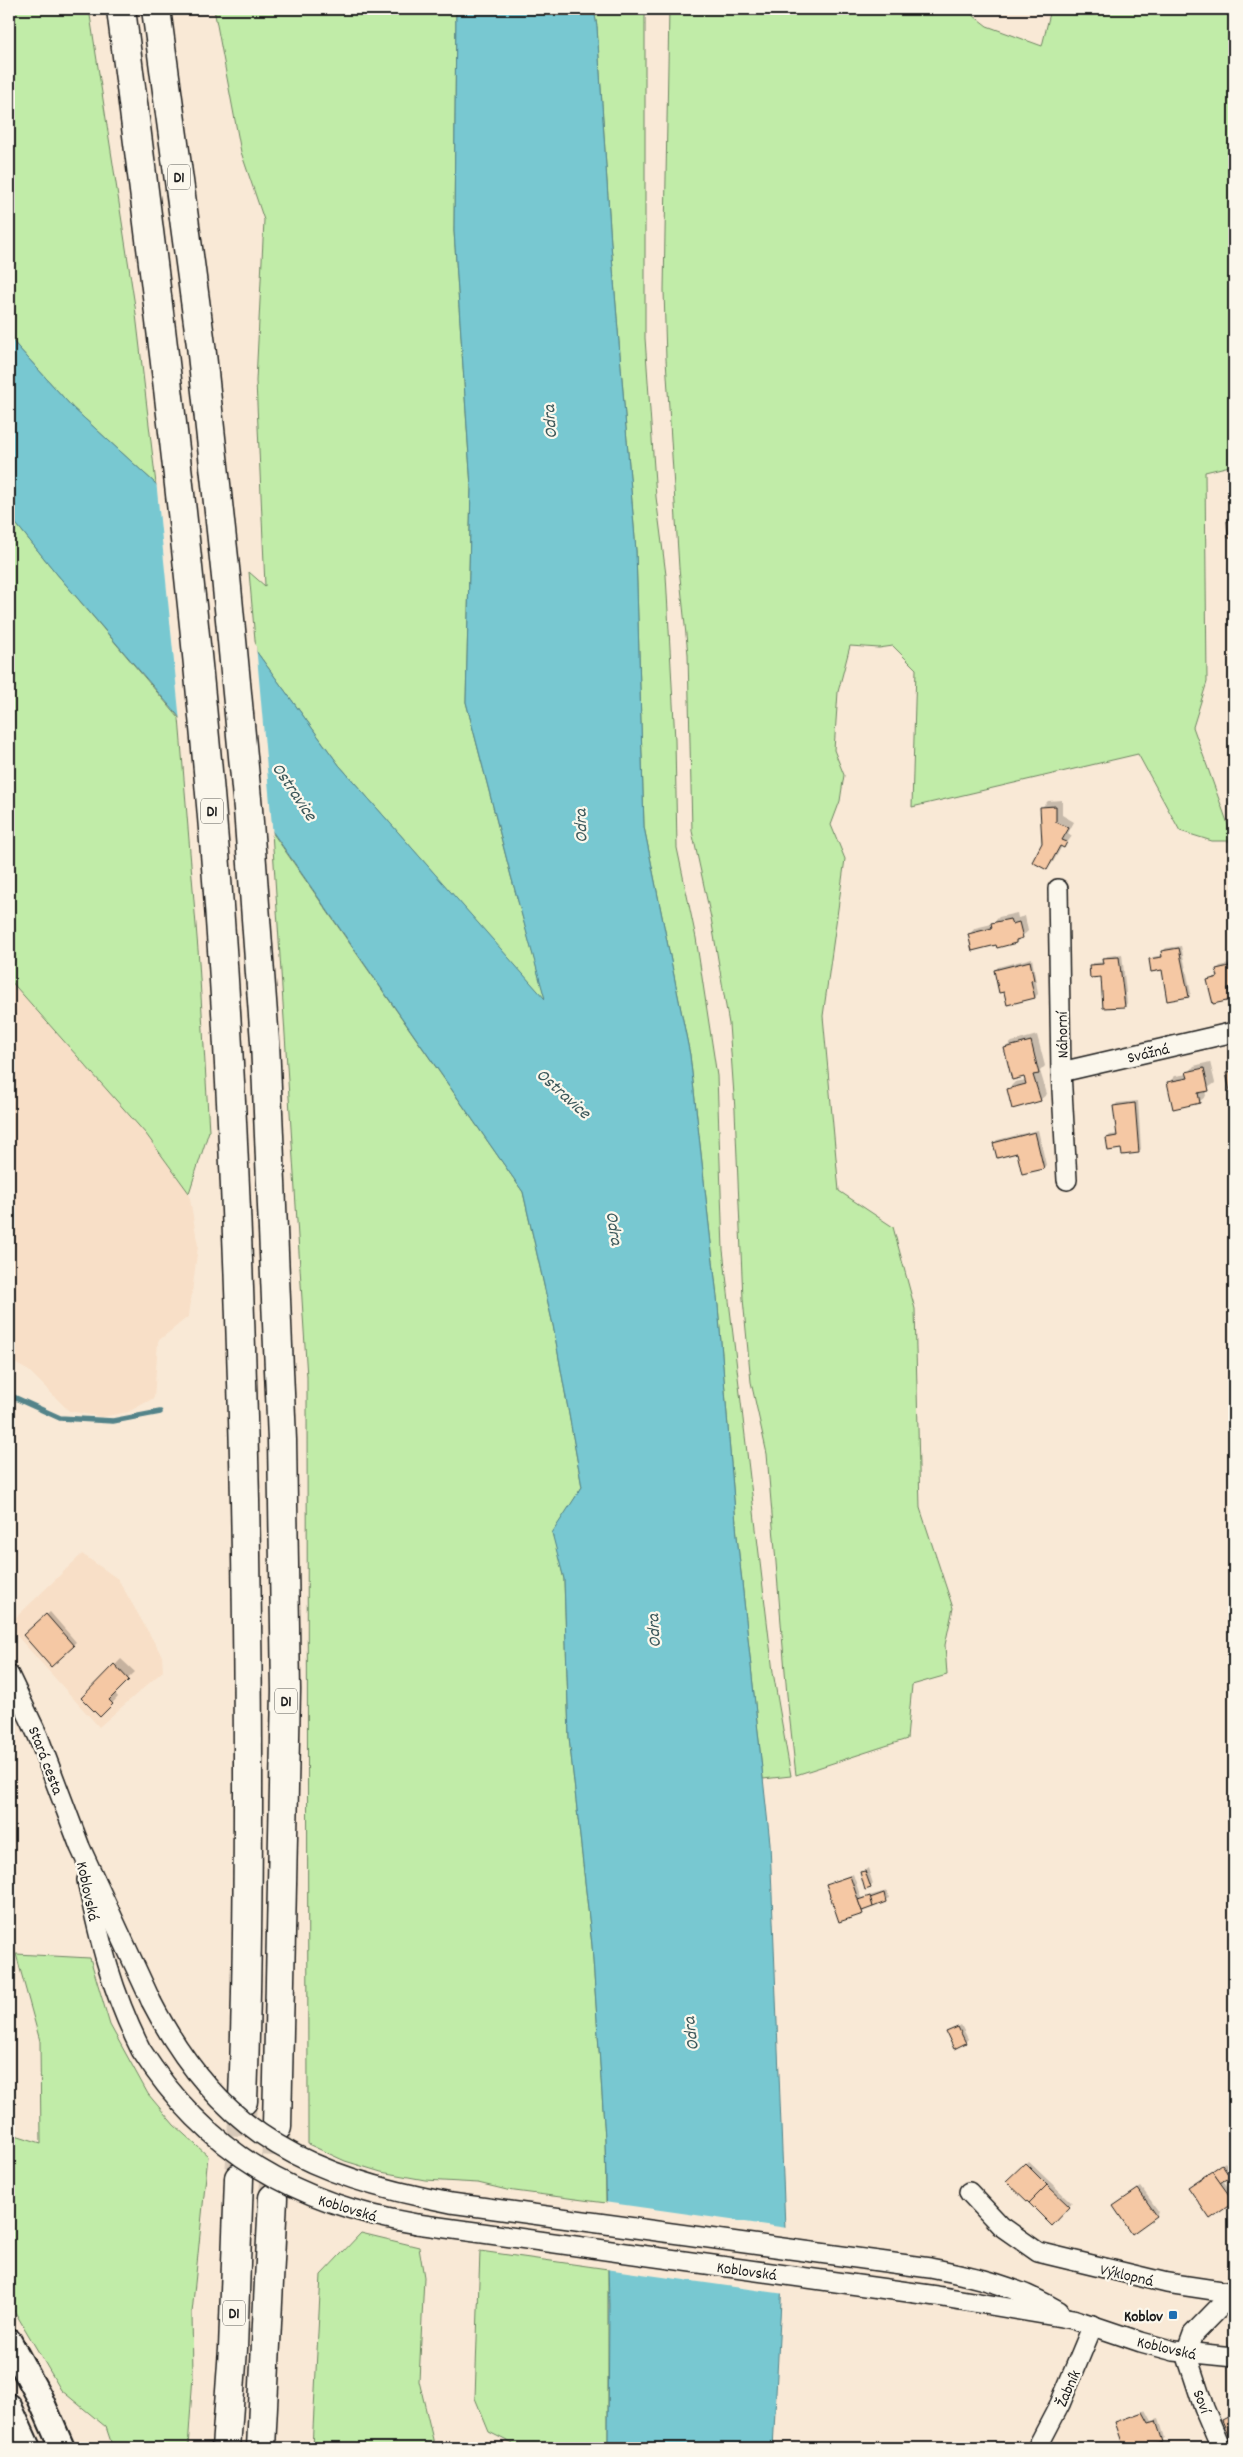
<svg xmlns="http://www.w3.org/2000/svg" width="1243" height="2457" font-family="Dekko,sans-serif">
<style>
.built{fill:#f8dfc7}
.green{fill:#c1eca8;stroke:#6e8462}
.water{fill:#78c8d1;stroke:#538389}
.pier{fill:#f9e9d6}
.shadow{fill:#0003}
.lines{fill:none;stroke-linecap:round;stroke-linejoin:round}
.stream{stroke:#538389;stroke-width:5.5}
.building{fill:#f5c8a4;stroke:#1c1c1c}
.highway-tunnel{stroke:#d8caba;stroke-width:28;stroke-dasharray:28 14;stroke-linecap:butt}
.minor-casing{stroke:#1c1c1c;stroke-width:22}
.major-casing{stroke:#1c1c1c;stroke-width:28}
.highway-casing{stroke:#1c1c1c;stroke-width:31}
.minor{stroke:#fbf7ec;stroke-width:19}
.major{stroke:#fbf7ec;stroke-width:24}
.highway{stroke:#fbf7ec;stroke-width:28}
.minor-bridge-casing{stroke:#1c1c1c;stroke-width:22;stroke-linecap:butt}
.minor-bridge{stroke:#fbf7ec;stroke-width:19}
.poi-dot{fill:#1f6fb2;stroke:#fbf7ec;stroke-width:2}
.labels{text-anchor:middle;stroke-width:4.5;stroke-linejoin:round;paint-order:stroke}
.shield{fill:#fbf7ec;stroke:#5f5e5a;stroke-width:1}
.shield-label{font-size:15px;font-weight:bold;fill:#1c1c1c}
.street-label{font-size:16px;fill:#1c1c1c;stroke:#fbf7ec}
.poi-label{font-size:16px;font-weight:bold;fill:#1c1c1c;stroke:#fbf7ec;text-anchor:end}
.water-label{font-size:18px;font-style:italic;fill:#3c585b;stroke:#fbf7ec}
</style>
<rect width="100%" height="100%" fill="#f9e9d6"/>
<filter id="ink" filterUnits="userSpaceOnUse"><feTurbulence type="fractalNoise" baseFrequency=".02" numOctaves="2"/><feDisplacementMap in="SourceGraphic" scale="10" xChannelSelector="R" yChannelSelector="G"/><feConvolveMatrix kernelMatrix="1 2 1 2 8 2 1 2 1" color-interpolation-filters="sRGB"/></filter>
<g filter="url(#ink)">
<g class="built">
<polygon points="9,979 146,1134 189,1193 198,1246 189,1316 158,1341 154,1398 128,1412 102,1417 69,1411 29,1371 9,1360"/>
<polygon points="82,1554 118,1579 162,1656 163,1671 99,1727 9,1627 9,1624"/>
</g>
<g class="green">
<polygon points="9,9 89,9 135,306 156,484 73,408 9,337"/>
<polygon points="214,9 456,9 454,231 471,487 466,702 511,876 546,1001 339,765 256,651 249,572 265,586 256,381 264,220 241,152"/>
<polygon points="594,9 645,9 645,338 656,497 666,575 675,740 677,848 696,938 717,1076 723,1250 773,1672 791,1776 763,1779 737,1536 718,1306 690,1055 644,827 636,551 611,244 597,27"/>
<polygon points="669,9 965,9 987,26 1042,46 1051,9 1234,9 1234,465 1205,472 1207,682 1193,727 1234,841 1212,841 1180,831 1138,754 912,807 916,669 893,646 879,648 850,646 838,692 834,750 844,775 840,801 831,825 845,859 823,1016 839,1191 893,1227 915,1309 920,1508 953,1608 945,1645 947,1675 912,1685 907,1739 796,1775 787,1695 767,1454 751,1382 743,1299 735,1110 729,1024 711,918 692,831 688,654 679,568 666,359 664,290"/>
<polygon points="9,515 56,573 179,718 199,962 209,1131 189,1193 146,1134 9,979"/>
<polygon points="272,832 523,1192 553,1325 582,1487 553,1533 564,1579 569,1737 592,1945 605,2138 606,2203 507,2190 478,2183 425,2180 381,2172 345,2161 308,2144 307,1377"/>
<polygon points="16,1954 90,1958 110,2025 148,2094 174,2125 208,2156 192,2313 193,2375 188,2448 113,2448 106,2427 61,2390 9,2302 9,2133 41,2143 40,2041"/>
<polygon points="361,2233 419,2247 424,2277 419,2381 435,2448 312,2448 321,2275"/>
<polygon points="480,2251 608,2269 608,2448 514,2448 513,2444 489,2432 475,2398"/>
</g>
<polygon class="water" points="456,9 594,9 597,27 611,244 636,551 644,827 690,1055 718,1306 737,1536 770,1843 785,2228 773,2448 608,2448 609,2305 605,2138 592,1945 569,1737 564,1579 552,1533 582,1487 553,1325 523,1192 252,802 56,573 9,515 9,337 73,408 156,484 256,651 339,765 545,999 511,876 466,702 471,487 454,231"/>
<g class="pier">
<polygon points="156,480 256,645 273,837 250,804 180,722"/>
<polygon points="604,2202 787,2228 785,2294 606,2269"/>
</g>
<g class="shadow">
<polygon points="1231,519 1234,519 1234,536 1229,536 1229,522"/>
<polygon points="1062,800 1062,815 1074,822 1068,833 1072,836 1064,847 1062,846 1053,862 1047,869 1042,807 1048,801"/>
<polygon points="1017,913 1018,918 1025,916 1028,931 1016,942 997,943 969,935 975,928 992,924 999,917"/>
<polygon points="1181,946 1191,993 1188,996 1163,968 1150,960 1153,957 1163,955 1163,951 1166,948"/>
<polygon points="1122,954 1127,1003 1125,1006 1102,976 1090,966 1093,963 1104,962 1107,956"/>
<polygon points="1032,958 1038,994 1035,997 1007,1003 1005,990 995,970 998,967"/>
<polygon points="1234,963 1234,985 1231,986 1233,996 1230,999 1209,980 1219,976 1217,969 1220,966"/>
<polygon points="1037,1035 1045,1066 1040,1071 1047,1094 1040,1100 1008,1089 1015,1082 1026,1080 1005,1048 1012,1042"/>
<polygon points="1210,1062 1215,1083 1205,1090 1206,1096 1199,1102 1168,1083 1175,1076 1188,1074 1194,1066"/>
<polygon points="1234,1066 1234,1105 1227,1073"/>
<polygon points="1138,1101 1141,1149 1138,1152 1122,1147 1107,1138 1110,1135 1118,1134 1114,1106 1117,1103"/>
<polygon points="1038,1130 1046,1165 1043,1168 1017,1151 994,1143 997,1140"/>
<polygon points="50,1612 76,1642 51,1665 24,1635"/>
<polygon points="121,1659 135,1672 114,1692 118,1697 100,1716 83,1698"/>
<polygon points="868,1868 873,1884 870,1887 861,1873"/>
<polygon points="853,1874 861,1898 887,1891 889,1898 862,1912 827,1884"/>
<polygon points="961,2025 968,2039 965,2042 947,2033"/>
<polygon points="1028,2161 1072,2203 1052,2224 1008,2181"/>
<polygon points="1225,2162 1232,2172 1223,2180 1234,2196 1234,2200 1210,2217 1193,2184"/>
<polygon points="1141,2187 1159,2212 1133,2232 1118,2203"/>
<polygon points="1146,2410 1152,2421 1159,2419 1165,2438 1142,2448 1131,2448 1117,2422"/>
<polygon points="1234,2414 1234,2447 1223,2420"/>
</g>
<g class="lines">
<polyline class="stream" points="9,1395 60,1418 113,1421 160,1412"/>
</g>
<g class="building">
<polygon points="1227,521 1234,521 1234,538 1228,538"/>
<polygon points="1056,806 1056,822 1069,828 1062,840 1067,842 1064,848 1060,846 1047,870 1032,862 1042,843 1040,807"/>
<polygon points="1010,919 1012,924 1019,922 1023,938 1016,940 1016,943 997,948 996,945 972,951 968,934 992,928 991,923"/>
<polygon points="1179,948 1189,997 1167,1001 1162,970 1151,972 1149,959 1162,957 1161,951"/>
<polygon points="1119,957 1125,1007 1103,1008 1101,977 1090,978 1089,965 1103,964 1102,958"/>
<polygon points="1030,961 1034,980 1031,981 1035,998 1007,1005 1004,992 999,993 994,970"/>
<polygon points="1234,965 1234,986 1228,988 1231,1000 1213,1004 1207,980 1218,977 1216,969"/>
<polygon points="1031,1041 1039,1074 1033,1075 1041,1101 1012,1109 1007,1089 1026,1084 1024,1077 1012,1080 1004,1048"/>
<polygon points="1204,1068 1209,1091 1198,1093 1200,1103 1173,1109 1167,1082 1188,1078 1186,1072"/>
<polygon points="1234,1070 1234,1109 1226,1073"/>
<polygon points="1135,1103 1139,1153 1122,1155 1121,1149 1108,1151 1106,1138 1117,1136 1113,1106"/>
<polygon points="1035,1132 1044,1169 1022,1174 1017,1153 997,1158 993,1143"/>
<polygon points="46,1614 74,1646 51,1667 23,1635"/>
<polygon points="114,1664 129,1680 109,1700 113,1704 100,1717 81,1698"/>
<polygon points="865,1871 871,1888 865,1890 860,1872"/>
<polygon points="850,1876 863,1914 839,1922 826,1884"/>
<polygon points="884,1893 886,1902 873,1907 870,1898"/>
<polygon points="870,1896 873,1907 862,1911 858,1900"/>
<polygon points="958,2027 966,2043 954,2049 946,2032"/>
<polygon points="1025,2163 1047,2185 1029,2203 1006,2181"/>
<polygon points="1222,2164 1230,2176 1220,2183 1212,2171"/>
<polygon points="1212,2171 1234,2202 1210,2219 1188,2187"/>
<polygon points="1047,2185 1070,2207 1052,2226 1029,2203"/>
<polygon points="1138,2189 1157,2216 1132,2234 1113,2206"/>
<polygon points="1143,2412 1149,2423 1156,2421 1163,2442 1146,2448 1129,2448 1128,2444 1123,2445 1115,2422"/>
<polygon points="1234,2414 1234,2448 1222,2420"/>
</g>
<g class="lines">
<g class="highway-tunnel">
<polyline points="239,2178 243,2101"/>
<polyline points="273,2198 277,2127"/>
</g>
<g class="minor-casing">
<g id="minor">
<polyline points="1058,889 1061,1072 1067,1180"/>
<polyline points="1061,1072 1234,1032"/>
<polyline points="9,1675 38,1736 80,1847 151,2001"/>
<path d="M 87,1880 C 100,1943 112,1992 141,2050"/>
<polyline points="969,2192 1001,2226 1038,2252 1167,2283 1234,2293"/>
<path d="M 422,2197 L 451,2203 L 930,2268 C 978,2277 1016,2286 1059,2311"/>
<polyline points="417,2224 937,2296 1073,2319 1141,2342 1174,2351 1234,2357"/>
<polyline points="1186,2353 1204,2408 1221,2448"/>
<polyline points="1186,2353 1193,2334 1232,2294"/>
<polyline points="1037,2448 1060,2404 1093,2325"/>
</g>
</g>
<g class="major-casing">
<g id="major">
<polyline points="9,2341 40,2398 62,2448"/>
<polyline points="9,2406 28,2448"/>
</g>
</g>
<g class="highway-casing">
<g id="highway">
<path d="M 121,9 C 155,274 188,539 211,805 C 231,1036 240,1268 245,1500 C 249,1700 250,1901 243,2101"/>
<polyline points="156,9 201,345 226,577 248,809 265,1042 282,1440 286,1690 277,2127"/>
<polyline points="226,2448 233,2349 239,2178"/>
<polyline points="261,2448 273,2198"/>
</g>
</g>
<use href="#minor" class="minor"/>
<use href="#major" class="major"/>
<use href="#highway" class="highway"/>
<g class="minor-bridge-casing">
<g id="minor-bridge">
<path d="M 151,2001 C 213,2122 291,2169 422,2197"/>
<path d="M 141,2050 C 207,2153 297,2204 417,2224"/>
</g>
</g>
<use href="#minor-bridge" class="minor-bridge"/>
</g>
</g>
<rect class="poi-dot" x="1168" y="2310" width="10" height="10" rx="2.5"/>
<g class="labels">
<g class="shield">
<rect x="168" y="164.5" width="22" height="25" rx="4"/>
<rect x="201" y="798.5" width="22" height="25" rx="4"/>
<rect x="275" y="1688.5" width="22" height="25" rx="4"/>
<rect x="223" y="2300.5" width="22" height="25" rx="4"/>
</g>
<g class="shield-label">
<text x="179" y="182">D1</text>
<text x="212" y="816">D1</text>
<text x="286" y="1706">D1</text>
<text x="234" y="2318">D1</text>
</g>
<g class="street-label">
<text transform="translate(1061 1035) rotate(-91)" y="6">Náhorní</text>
<text transform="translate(1148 1052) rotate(-13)" y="6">Svážná</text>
<text transform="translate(47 1760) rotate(69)" y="6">Stará cesta</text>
<text transform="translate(89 1891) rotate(78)" y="6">Koblovská</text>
<text transform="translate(348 2207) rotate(17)" y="6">Koblovská</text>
<text transform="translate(747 2270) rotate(8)" y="6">Koblovská</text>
<text transform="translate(1127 2274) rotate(13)" y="6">Výklopná</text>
<text transform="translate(1167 2347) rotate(13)" y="6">Koblovská</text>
<text transform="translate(1067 2388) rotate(-66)" y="6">Žabník</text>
<text transform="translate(1203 2401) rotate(70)" y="6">Soví</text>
</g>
<g class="poi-label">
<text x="1163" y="2321">Koblov</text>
</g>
<g class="water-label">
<text transform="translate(549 422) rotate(-94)" y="6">Odra</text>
<text transform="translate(295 791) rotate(56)" y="6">Ostravice</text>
<text transform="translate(580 826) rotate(-92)" y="6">Odra</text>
<text transform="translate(564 1093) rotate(42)" y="6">Ostravice</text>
<text transform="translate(615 1228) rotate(81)" y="6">Odra</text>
<text transform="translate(653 1631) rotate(-93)" y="6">Odra</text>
<text transform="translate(690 2034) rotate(-97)" y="6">Odra</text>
</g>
</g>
<rect width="1243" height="2457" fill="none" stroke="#fbf7ec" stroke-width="30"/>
<rect x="15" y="15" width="1213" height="2427" fill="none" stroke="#1c1c1c" stroke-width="2" filter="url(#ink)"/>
</svg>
